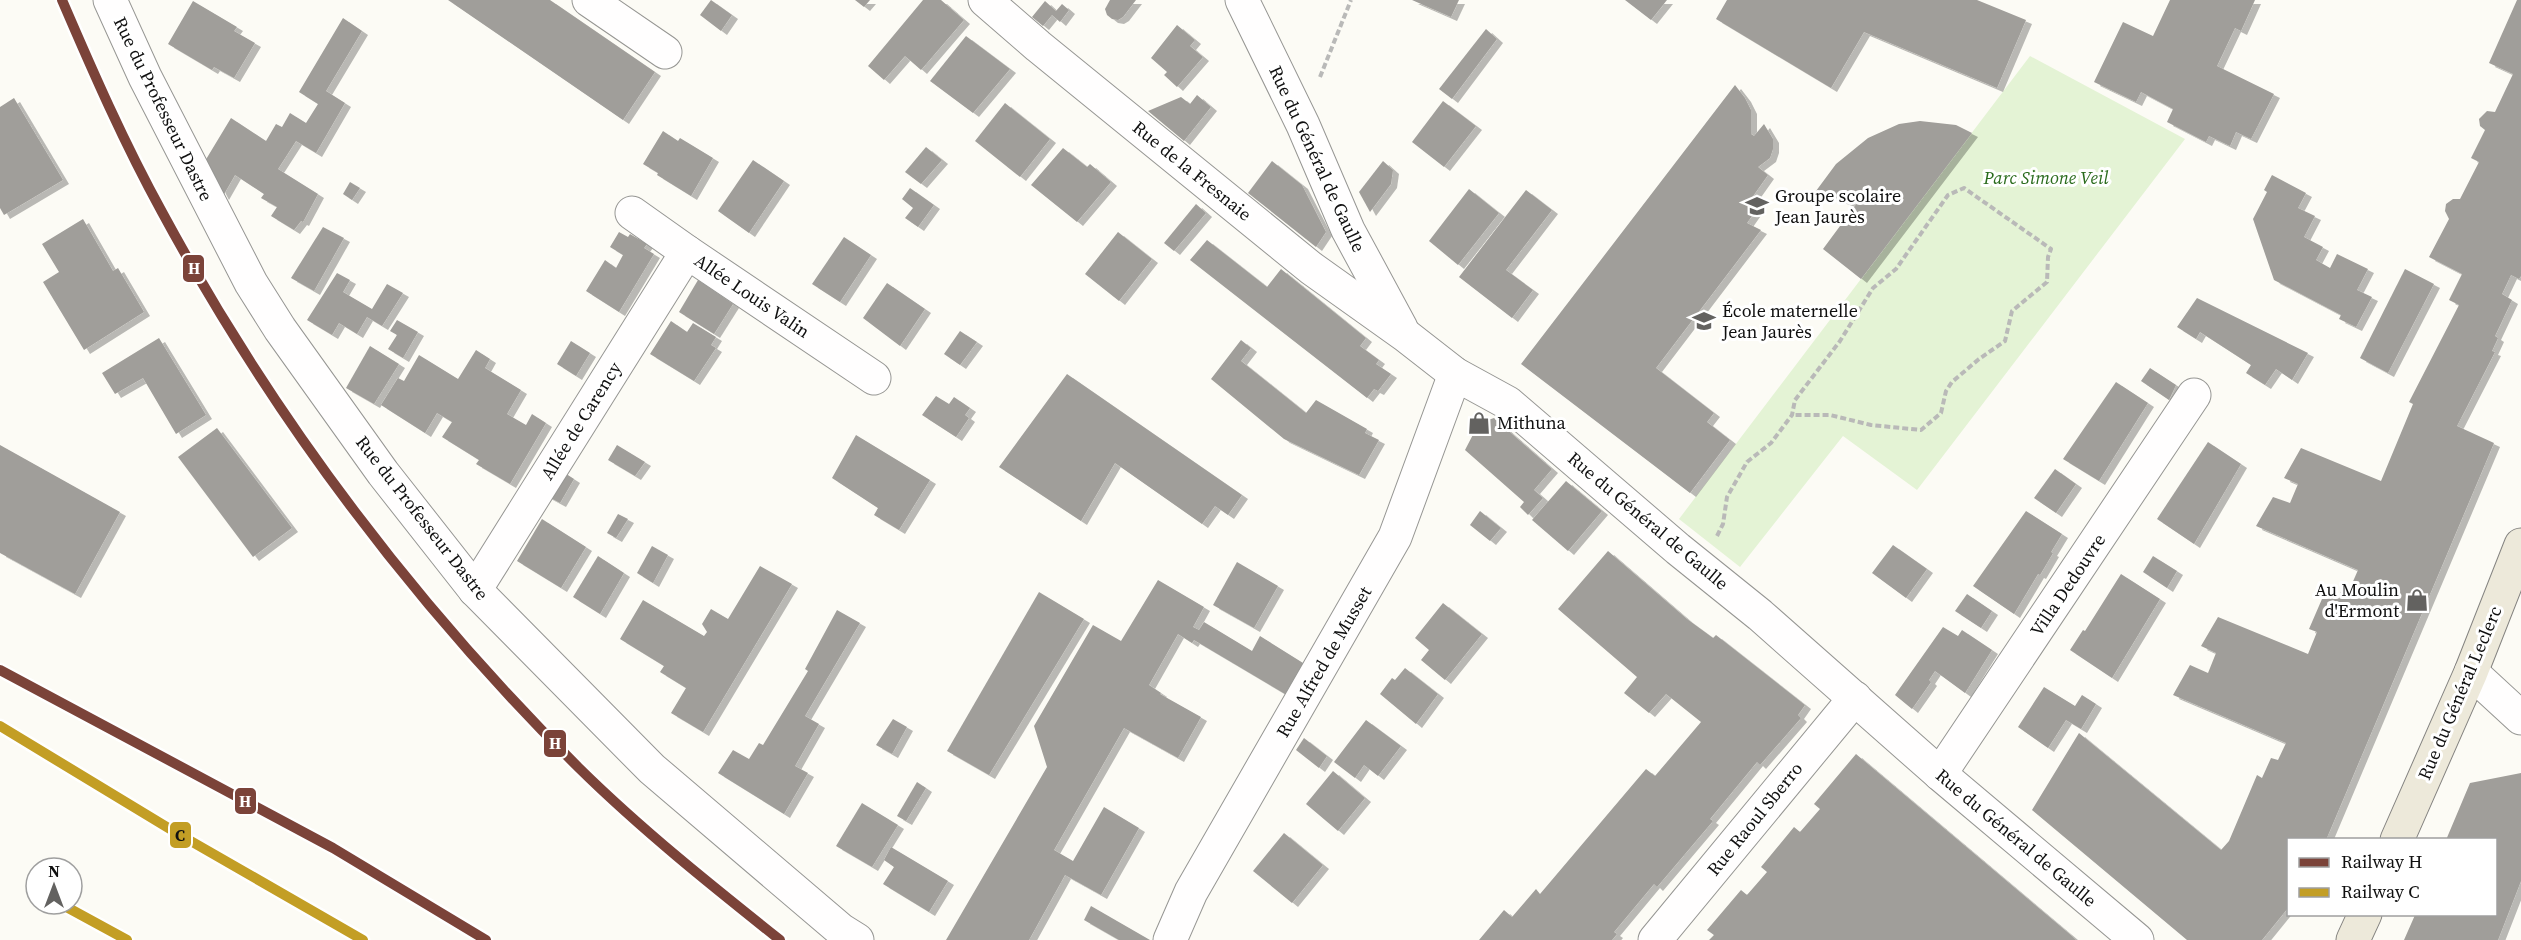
<svg xmlns="http://www.w3.org/2000/svg" width="2521" height="940" font-family="'Source Serif 4',serif">
<style>
.green{fill:#e4f3d5}
.building{fill:#a09e9a;filter:url(#shadow)}
.lines{fill:none;stroke-linecap:round;stroke-linejoin:round}
.minor-casing{stroke:#969693;stroke-width:35}
.major-casing{stroke:#848380;stroke-width:35}
.path{stroke:#b9b9b8;stroke-width:4;stroke-dasharray:6 3;stroke-linecap:butt}
.minor{stroke:#fffefe;stroke-width:33}
.major{stroke:#ede9da;stroke-width:33}
.rail-1-casing{stroke:#fff;stroke-width:15}
.rail-2-casing{stroke:#fff;stroke-width:15}
.rail-1{stroke:#7b4339;stroke-width:10}
.rail-2{stroke:#c39e25;stroke-width:10}
.labels{text-anchor:middle;stroke-width:6;stroke-linejoin:round;paint-order:stroke}
.street-label{font-size:18px;fill:#101010;stroke:#fff}
.park-label{font-size:18px;font-style:italic;fill:#296b1c;stroke:#fff}
.poi-label{font-size:18px;fill:#101010;stroke:#fff;text-anchor:start}
.line-badge{stroke:#fff;stroke-width:2}
.badge-label{font-size:16px;text-anchor:middle;font-weight:bold;fill:#fff}
.pale-badge-label{font-size:16px;text-anchor:middle;font-weight:bold;fill:#111}
</style>
<defs>
<filter id="shadow"><feDropShadow dx="6" dy="4" stdDeviation="0" flood-color="#0004"/></filter>
</defs>
<rect width="100%" height="100%" fill="#fcfbf5"/>
<polygon class="green" points="2030,56 2185,139 1917,490 1843,436 1740,567 1679,519"/>
<g class="building">
<polygon points="448,0 550,0 655,72 623,120"/>
<polygon points="711,0 732,15 721,31 700,15"/>
<polygon points="855,0 870,0 864,7"/>
<polygon points="923,0 941,0 964,20 921,70 905,56 884,80 868,66"/>
<polygon points="1110,0 1136,0 1123,17 1118,20 1112,19 1107,15 1105,9"/>
<polygon points="1412,0 1459,0 1451,17"/>
<polygon points="1625,0 1667,0 1651,20"/>
<polygon points="1727,0 1977,0 2026,20 1997,88 1864,32 1831,88 1716,19"/>
<polygon points="2170,0 2255,0 2241,31 2235,28 2217,66 2274,94 2251,139 2236,132 2230,146 2209,136 2206,142 2167,122 2173,109 2141,92 2136,102 2094,82 2123,22 2153,36"/>
<polygon points="2517,0 2521,0 2521,276 2519,279 2511,275 2502,294 2512,300 2495,336 2498,338 2492,351 2495,352 2457,426 2494,443 2326,840 2288,840 2288,908 2262,940 2187,940 2032,810 2079,733 2221,850 2229,841 2257,775 2262,778 2271,758 2278,760 2286,743 2173,695 2190,665 2208,673 2216,653 2201,646 2218,617 2308,654 2317,632 2309,629 2325,592 2338,598 2344,585 2351,586 2358,570 2256,526 2273,497 2290,503 2298,484 2284,478 2301,448 2381,481 2413,404 2409,402 2459,305 2449,300 2462,274 2429,257 2449,219 2445,211 2446,204 2453,199 2460,199 2479,162 2471,158 2485,130 2480,126 2479,119 2487,111 2495,112 2513,74 2489,63"/>
<polygon points="193,1 237,27 234,31 255,43 234,78 214,67 212,70 168,44"/>
<polygon points="1045,1 1056,11 1062,4 1069,10 1060,22 1052,15 1043,26 1032,17"/>
<polygon points="343,18 362,31 326,91 345,103 316,153 296,141 278,169 318,194 303,222 301,221 294,230 271,216 277,207 261,198 264,194 235,175 223,196 205,161 231,118 266,141 276,124 282,127 290,113 306,123 318,104 299,92"/>
<polygon points="1177,25 1195,40 1190,46 1203,57 1177,87 1164,75 1167,72 1151,58"/>
<polygon points="1486,29 1497,39 1452,99 1439,89"/>
<polygon points="966,36 1010,69 973,113 930,81"/>
<polygon points="1735,85 1745,98 1751,110 1751,134 1754,136 1764,124 1773,139 1773,149 1770,158 1758,167 1768,175 1751,199 1759,206 1747,223 1761,230 1656,368 1714,413 1707,422 1730,440 1690,493 1521,364"/>
<polygon points="1197,95 1211,107 1184,141 1148,111 1181,97 1190,104"/>
<polygon points="14,98 63,180 4,215 0,208 0,107"/>
<polygon points="1443,101 1476,126 1444,167 1412,142"/>
<polygon points="1005,103 1050,139 1020,177 975,141"/>
<polygon points="1920,121 1956,125 1972,133 1861,279 1823,249 1860,199 1857,197 1852,204 1816,191 1836,164 1868,138 1899,124"/>
<polygon points="663,131 678,141 680,138 713,158 691,196 657,175 658,173 643,164"/>
<polygon points="926,147 942,160 921,184 905,172"/>
<polygon points="1063,148 1087,167 1090,164 1111,182 1077,222 1031,185"/>
<polygon points="753,160 784,181 749,233 718,211"/>
<polygon points="1272,161 1302,185 1326,232 1316,247 1248,193"/>
<polygon points="1383,161 1393,170 1391,184 1370,212 1359,192"/>
<polygon points="2272,175 2306,193 2298,208 2315,216 2304,237 2323,247 2316,260 2330,268 2337,254 2368,269 2357,290 2372,297 2356,327 2339,319 2341,315 2274,280 2253,219 2267,192 2264,190"/>
<polygon points="350,182 360,188 352,200 343,194"/>
<polygon points="910,188 934,205 918,227 905,218 913,208 902,199"/>
<polygon points="1469,189 1499,213 1458,265 1429,241"/>
<polygon points="1526,190 1552,210 1506,270 1533,290 1512,318 1459,277"/>
<polygon points="1196,204 1206,213 1174,251 1164,243"/>
<polygon points="83,219 113,271 118,268 144,312 84,350 43,282 59,272 42,244"/>
<polygon points="323,227 344,238 314,291 291,278"/>
<polygon points="619,232 628,237 630,234 647,244 644,248 654,254 619,312 586,291 605,260 616,268 623,255 610,247"/>
<polygon points="1118,232 1152,259 1119,301 1085,274"/>
<polygon points="844,237 871,255 840,302 812,284"/>
<polygon points="1207,240 1267,287 1281,269 1366,338 1360,346 1379,360 1376,364 1391,374 1378,391 1374,389 1367,398 1190,260"/>
<polygon points="2405,269 2434,284 2388,373 2360,358"/>
<polygon points="337,273 350,280 343,292 372,309 387,284 403,293 382,326 367,317 357,334 339,323 332,335 307,320"/>
<polygon points="698,280 733,304 714,334 679,312"/>
<polygon points="887,283 925,309 900,346 863,318"/>
<polygon points="2197,298 2308,353 2292,380 2276,369 2265,385 2246,373 2251,365 2200,332 2196,339 2177,327"/>
<polygon points="397,320 418,332 403,358 388,349 397,335 390,331"/>
<polygon points="671,321 687,332 693,323 716,337 711,345 716,348 694,381 650,354"/>
<polygon points="960,331 977,342 960,365 944,354"/>
<polygon points="159,338 206,415 176,434 143,378 115,394 102,373"/>
<polygon points="1241,340 1251,348 1241,361 1306,413 1316,400 1367,429 1365,433 1379,440 1359,475 1284,439 1211,379"/>
<polygon points="571,341 590,353 576,376 557,364"/>
<polygon points="370,346 399,364 374,404 346,388"/>
<polygon points="476,350 490,359 485,368 521,390 507,414 526,425 532,414 546,423 510,484 476,464 479,460 442,437 452,422 437,413 425,433 381,405 398,378 404,381 419,355 458,379"/>
<polygon points="2150,368 2176,385 2169,400 2141,381"/>
<polygon points="1067,374 1242,495 1228,515 1215,506 1202,524 1115,463 1081,521 999,467"/>
<polygon points="2116,382 2148,403 2099,481 2063,459"/>
<polygon points="936,396 949,404 954,397 970,408 965,415 969,418 956,437 922,415"/>
<polygon points="1494,418 1552,469 1534,490 1543,498 1528,515 1520,507 1524,502 1465,450 1479,423"/>
<polygon points="217,428 292,528 253,557 178,457"/>
<polygon points="856,435 930,480 899,530 874,515 878,508 832,478"/>
<polygon points="2208,442 2241,464 2194,544 2157,519"/>
<polygon points="0,445 120,512 75,594 0,553"/>
<polygon points="617,445 645,462 635,476 608,460"/>
<polygon points="2055,469 2076,484 2056,513 2034,498"/>
<polygon points="560,470 574,479 560,503 545,495"/>
<polygon points="1566,481 1602,511 1568,551 1532,520"/>
<polygon points="1480,511 1501,528 1490,541 1470,525"/>
<polygon points="2026,511 2062,534 2051,552 2053,553 2040,575 2038,574 2014,614 1973,586"/>
<polygon points="618,514 628,519 616,538 607,533"/>
<polygon points="542,519 586,547 561,588 517,561"/>
<polygon points="1893,545 1927,569 1906,598 1872,573"/>
<polygon points="652,546 668,555 653,583 637,573"/>
<polygon points="1608,551 1687,619 1713,638 1716,635 1805,705 1798,715 1801,718 1760,765 1757,762 1710,819 1713,821 1657,887 1654,884 1614,932 1617,934 1612,940 1479,940 1504,910 1512,917 1536,889 1540,894 1646,769 1655,776 1701,722 1666,694 1649,713 1624,693 1637,677 1558,609"/>
<polygon points="598,556 624,573 600,614 573,597"/>
<polygon points="2153,556 2177,571 2167,588 2143,572"/>
<polygon points="1237,562 1278,586 1254,628 1213,605"/>
<polygon points="760,566 792,584 703,732 671,713 686,688 660,672 664,666 620,639 643,600 704,636 707,632 702,624 711,609 728,619"/>
<polygon points="2121,574 2160,599 2112,678 2070,650 2083,630 2085,631"/>
<polygon points="1158,580 1204,607 1193,627 1199,630 1204,622 1252,651 1260,636 1303,663 1285,694 1194,640 1192,643 1178,634 1149,685 1161,693 1160,694 1201,717 1178,758 1124,728 1054,850 1073,861 1104,807 1139,828 1101,895 1065,875 1029,940 946,940 1047,767 1034,726 1093,625 1121,641"/>
<polygon points="1039,592 1084,619 989,775 947,751"/>
<polygon points="1967,594 1992,611 1981,628 1955,611"/>
<polygon points="1443,603 1482,634 1445,680 1421,660 1429,650 1415,638"/>
<polygon points="837,610 860,623 805,716 819,724 795,766 808,773 784,814 718,773 733,750 749,759 759,743 763,745 808,671 805,669"/>
<polygon points="1943,627 1958,636 1962,630 1992,650 1965,693 1935,671 1929,680 1931,682 1912,709 1895,695"/>
<polygon points="1405,668 1438,694 1416,724 1380,694 1392,678 1395,680"/>
<polygon points="2044,687 2075,706 2082,695 2096,704 2081,729 2066,720 2048,748 2018,727"/>
<polygon points="893,719 907,727 892,754 876,745"/>
<polygon points="1366,720 1401,746 1378,776 1364,765 1355,778 1334,762"/>
<polygon points="1304,738 1327,756 1319,768 1296,750"/>
<polygon points="1856,754 2072,936 2076,940 1709,940 1714,935 1707,930 1741,890 1747,895 1767,872 1761,867 1794,827 1800,832 1820,809 1814,804"/>
<polygon points="1333,771 1365,798 1338,831 1306,804"/>
<polygon points="2521,773 2521,881 2498,940 2404,940 2415,915 2496,915 2496,840 2446,840 2470,783"/>
<polygon points="917,782 926,788 906,821 897,816"/>
<polygon points="862,803 898,825 872,867 836,846"/>
<polygon points="1284,833 1323,865 1292,903 1253,871"/>
<polygon points="891,847 948,881 929,912 883,884 894,867 884,860"/>
<polygon points="1091,906 1150,940 1119,940 1084,920"/>
</g>
<g class="lines">
<g class="minor-casing">
<g id="minor">
<polyline points="110,0 145,77 251,283 280,329 383,473 475,590 652,769 841,930 857,940"/>
<polyline points="589,0 665,52"/>
<polyline points="985,0 1038,46 1311,268 1405,335 1455,374 1508,403 1678,549 1760,615 1940,774 2137,940"/>
<polyline points="1242,0 1303,125 1348,230 1401,328"/>
<polyline points="632,213 687,252 874,378"/>
<polyline points="475,590 687,252"/>
<polyline points="2471,672 2521,718"/>
<polyline points="1940,774 2194,395"/>
<polyline points="1170,940 1191,892 1395,537 1455,374"/>
<polyline points="1655,940 1855,698"/>
</g>
</g>
<g class="major-casing">
<g id="major">
<polyline points="2397,840 2471,672 2521,545"/>
<polyline points="2353,940 2365,914"/>
</g>
</g>
<g class="path">
<polyline points="1320,77 1351,0"/>
<polyline points="1717,536 1723,524 1727,497 1747,462 1771,443 1792,415 1795,400 1840,341 1873,288 1896,269 1948,195 1964,188 2051,249 2048,257 2047,282 2012,311 2005,341 1979,359 1952,382 1946,391 1941,413 1921,430 1871,425 1830,415 1792,415"/>
</g>
<use href="#minor" class="minor"/>
<use href="#major" class="major"/>
<g class="rail-1-casing">
<g id="rail-1">
<path d="M 62,0 C 93,72 124,143 162,212 C 273,417 414,604 579,768 C 642,830 711,885 780,940"/>
<polyline points="0,670 333,848 486,940"/>
</g>
</g>
<g class="rail-2-casing">
<g id="rail-2">
<polyline points="0,726 175,832 363,940"/>
<polyline points="61,904 127,940"/>
</g>
</g>
<use href="#rail-1" class="rail-1"/>
<use href="#rail-2" class="rail-2"/>
</g>
<defs>
<g id="school-bare" transform="scale(1.8)"><path d="M0-5L7-2L0 1L-7-2ZM-4 1L0 2.5L4 1V4Q0 6-4 4Z" fill="#636260" stroke="#fff" stroke-width="2.5" paint-order="stroke"/></g>
<g id="shop-bare" transform="scale(1.8)"><path d="M-5-2.5h2.3a2.7 3.5 0 0 1 5.4 0H5L5.5 6h-11ZM-1.5-2.5h3a1.5 2.3 0 0 0-3 0Z" fill="#636260" stroke="#fff" stroke-width="2.5" paint-order="stroke"/></g>
</defs>
<g fill-rule="evenodd">
<use href="#school-bare" x="1757" y="206"/>
<use href="#school-bare" x="1704" y="321"/>
<use href="#shop-bare" x="1479" y="423"/>
<use href="#shop-bare" x="2417" y="600"/>
</g>
<g class="labels">
<g class="street-label">
<text transform="translate(163 109) rotate(64)" y="6">Rue du Professeur Dastre</text>
<text transform="translate(1317 159) rotate(65)" y="6">Rue du Général de Gaulle</text>
<text transform="translate(1192 171) rotate(39)" y="6">Rue de la Fresnaie</text>
<text transform="translate(752 296) rotate(34)" y="6">Allée Louis Valin</text>
<text transform="translate(581 421) rotate(-58)" y="6">Allée de Carency</text>
<text transform="translate(422 518) rotate(52)" y="6">Rue du Professeur Dastre</text>
<text transform="translate(1648 521) rotate(40)" y="6">Rue du Général de Gaulle</text>
<text transform="translate(2068 585) rotate(-56)" y="6">Villa Dedouvre</text>
<text transform="translate(1324 662) rotate(-60)" y="6">Rue Alfred de Musset</text>
<text transform="translate(2460 693) rotate(-67)" y="6">Rue du Général Leclerc</text>
<text transform="translate(1755 819) rotate(-51)" y="6">Rue Raoul Sberro</text>
<text transform="translate(2016 838) rotate(40)" y="6">Rue du Général de Gaulle</text>
</g>
<g class="park-label">
<text x="2046" y="184">Parc Simone Veil</text>
</g>
<g class="poi-label">
<text x="1775" y="202">Groupe scolaire<tspan x="1775" dy="21">Jean Jaurès</tspan></text>
<text x="1722" y="317">École maternelle<tspan x="1722" dy="21">Jean Jaurès</tspan></text>
<text x="1497" y="429">Mithuna</text>
<text x="2399" y="596" text-anchor="end">Au Moulin<tspan x="2399" dy="21">d'Ermont</tspan></text>
</g>
</g>
<g class="line-badge">
<rect x="182" y="254" width="23" height="29" rx="6" fill="#7b4339"/>
<rect x="543" y="729" width="24" height="29" rx="6" fill="#7b4339"/>
<rect x="234" y="787" width="23" height="28" rx="6" fill="#7b4339"/>
<rect x="169" y="821" width="23" height="28" rx="6" fill="#c39e25"/>
</g>
<g class="badge-label">
<text x="194" y="274">H</text>
<text x="555" y="749">H</text>
<text x="245" y="807">H</text>
</g>
<g class="pale-badge-label">
<text x="180" y="841">C</text>
</g>
<rect x="2287" y="838" width="210" height="78" fill="#ffffff" stroke="#9f9f9f" stroke-width="1.5"/>
<rect x="2299" y="858" width="30" height="9" fill="#7b4339" stroke="#9f9f9f" stroke-width="1.5"/>
<text x="2341" y="868" font-size="18" fill="#101010">Railway H</text>
<rect x="2299" y="888" width="30" height="9" fill="#c39e25" stroke="#9f9f9f" stroke-width="1.5"/>
<text x="2341" y="898" font-size="18" fill="#101010">Railway C</text>
<g transform="translate(54 886)"><circle r="28" fill="#ffffff" stroke="#9f9f9f" stroke-width="1.5"/>
<path d="M0-4.5L10 22L0 15L-10 22Z" fill="#636260"/>
<text y="-9" font-size="16" font-weight="bold" text-anchor="middle" fill="#101010">N</text>
</g>
</svg>
